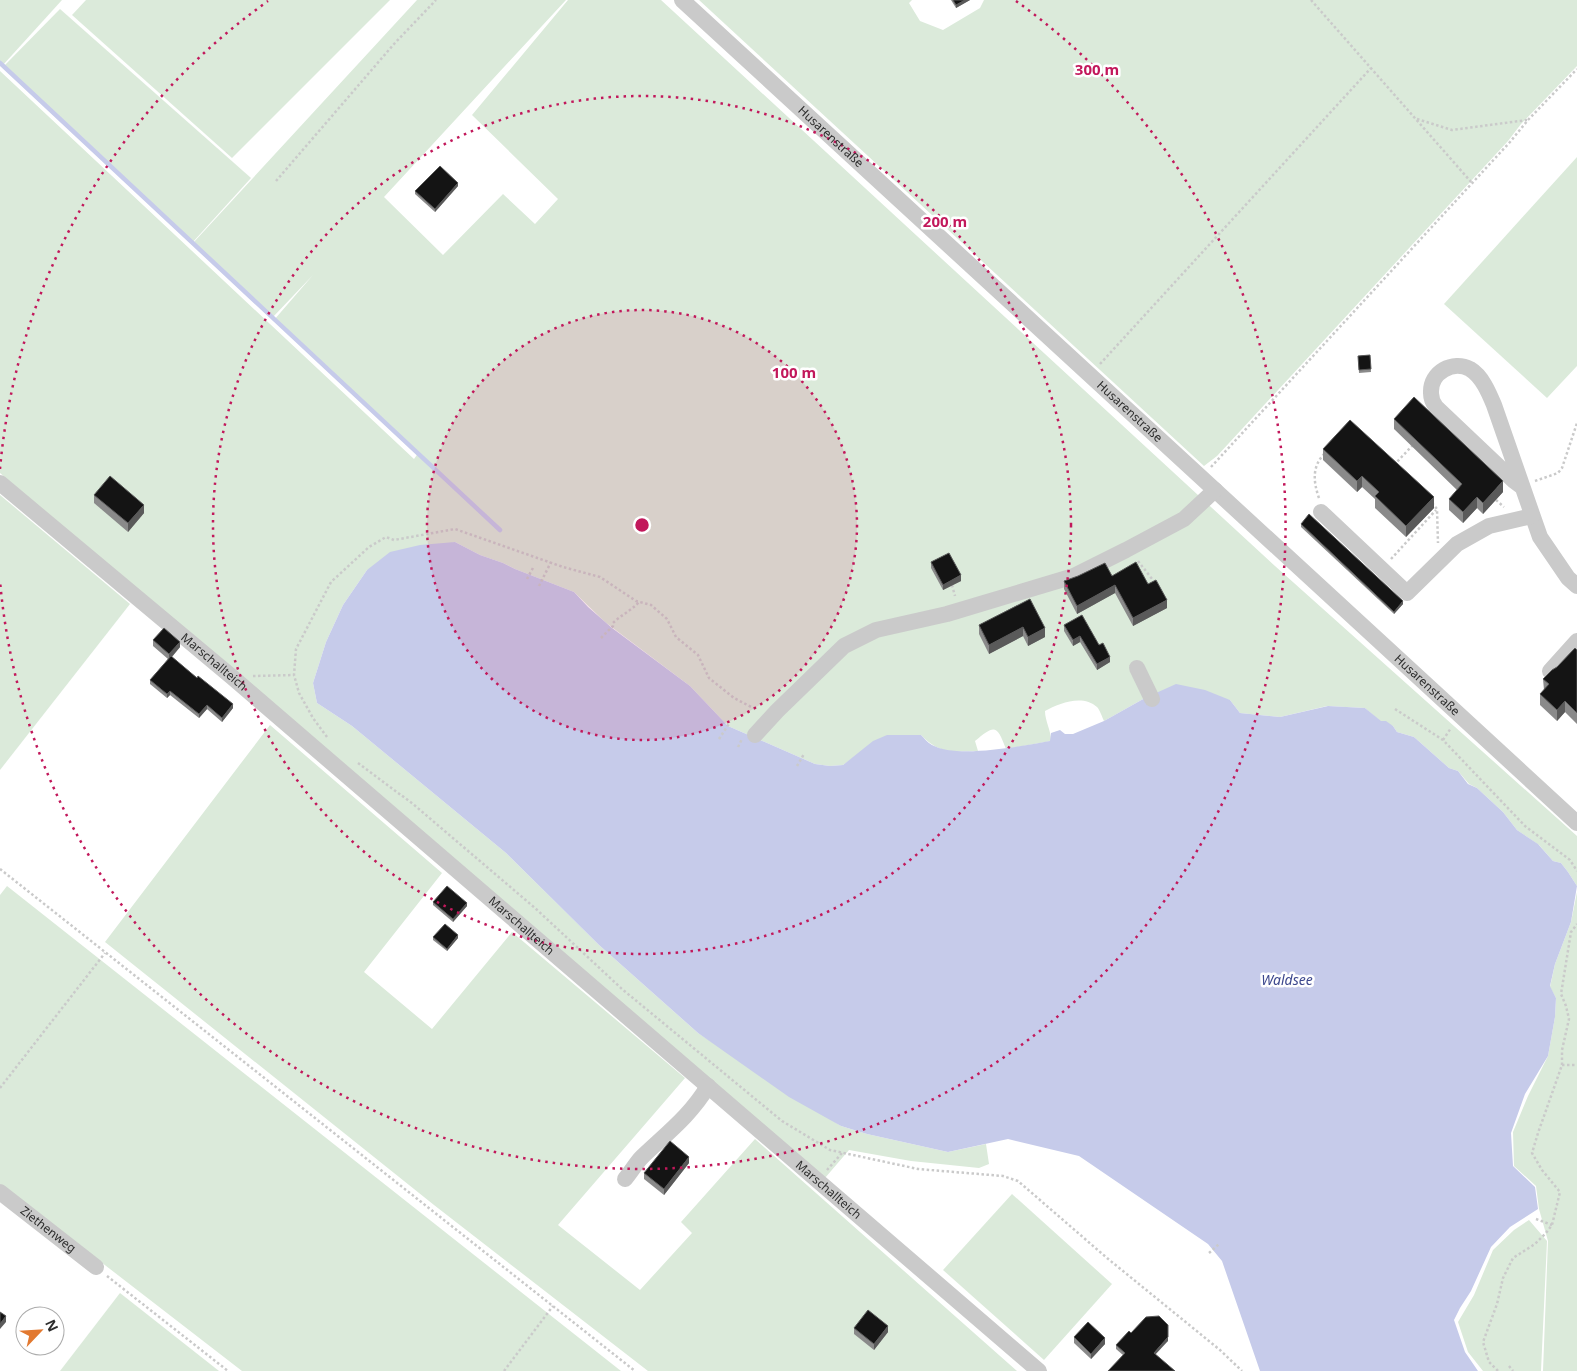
<svg xmlns="http://www.w3.org/2000/svg" width="1577" height="1371" font-family="'Noto Sans',sans-serif">
<style>
.green{fill:#dbeada}
.water{fill:#c6cbea}
.lines{fill:none;stroke-linecap:round;stroke-linejoin:round}
.stream{stroke:#c6cbea;stroke-width:4.5}
.path{stroke:#cacaca;stroke-width:2.5;stroke-dasharray:2.5 2.5;stroke-linecap:butt}
.minor{stroke:#cacaca;stroke-width:16}
.wall{fill:#8a8a8a}
.shaded-wall{fill:#5a5a5a}
.building{fill:#141414;stroke:#5a5a5a}
.ring{fill:none;stroke:#c2185b;stroke-width:2.5;stroke-dasharray:2.5 5}
.labels{text-anchor:middle;stroke-width:5;stroke-linejoin:round;paint-order:stroke}
.street-label{font-size:12px;fill:#2d2d2d;stroke:#fff}
.water-label{font-size:14px;font-style:italic;fill:#3c478d;stroke:#fff}
.centre{fill:#c2185b;stroke:#fff;stroke-width:2.5}
.ring-label{font-size:15px;text-anchor:middle;font-weight:bold;fill:#c2185b;stroke:#fff;stroke-width:5;stroke-linejoin:round;paint-order:stroke}
</style>
<rect width="100%" height="100%" fill="#fff"/>
<g class="green">
<polygon points="0,0 62,0 3,65 0,63"/>
<polygon points="86,0 390,0 232,158 72,15"/>
<path d="M 417,0 L 566,0 L 384,197 L 443,255 L 503,194 L 535,224 L 558,199 L 472,115 L 568,0 L 661,0 L 1275,566 L 1577,836 L 1577,886 L 1568,872 L 1561,863 L 1553,861 L 1539,845 L 1517,830 L 1503,812 L 1477,788 L 1469,784 L 1458,771 L 1449,768 L 1414,737 L 1397,732 L 1393,726 L 1381,722 L 1365,708 L 1327,706 L 1280,717 L 1240,713 L 1230,700 L 1156,693 L 1145,698 L 1104,721 C 1102,717 1100,710 1097,707 C 1083,694 1059,703 1045,711 C 1045,721 1051,730 1051,741 L 1006,749 C 997,725 995,724 975,741 L 978,751 C 953,751 940,755 921,735 L 854,757 L 843,765 L 830,766 L 815,764 L 728,726 L 690,686 L 605,622 L 574,592 L 515,569 L 503,563 L 480,555 L 455,542 L 367,570 L 343,605 L 326,642 L 313,683 L 317,703 L 352,726 L 506,853 L 599,945 L 698,1033 L 841,1126 L 867,1134 L 948,1152 L 986,1144 L 989,1164 L 979,1168 L 911,1161 L 849,1150 L 825,1178 L 0,473 L 0,71 L 414,459 L 419,452 L 274,320 L 313,275 L 273,317 L 193,243 Z"/>
<polygon points="699,0 912,0 909,3 920,21 943,30 980,8 984,0 1577,0 1577,66 1521,124 1508,141 1217,456 1204,466"/>
<polygon points="60,9 251,178 192,243 3,67"/>
<polygon points="1577,157 1577,366 1547,398 1444,304"/>
<polygon points="0,495 130,604 0,770"/>
<polygon points="270,725 442,873 364,972 432,1029 512,932 685,1078 558,1225 640,1290 692,1233 681,1222 755,1139 1017,1371 648,1371 434,1205 105,942"/>
<polygon points="7,886 621,1371 242,1371 0,1184 0,895"/>
<polygon points="1577,892 1577,1371 1543,1371 1548,1241 1539,1209 1536,1186 1514,1166 1513,1132 1528,1096 1548,1056 1555,1017 1556,998 1550,987 1555,964 1571,922"/>
<polygon points="1012,1194 1112,1284 1044,1360 943,1270"/>
<polygon points="1529,1220 1547,1241 1541,1371 1483,1371 1468,1352 1458,1322 1474,1295 1493,1250 1514,1230"/>
<polygon points="120,1293 219,1371 60,1371"/>
</g>
<path class="water" d="M 455,542 L 480,555 L 503,563 L 515,569 L 574,592 L 588,607 L 612,628 L 690,686 L 728,726 L 815,764 L 830,766 L 843,765 L 873,741 L 887,735 L 921,735 C 924,738 928,743 932,745 C 957,759 1022,746 1050,741 L 1051,733 L 1060,730 L 1065,734 L 1073,734 L 1104,721 L 1145,698 L 1176,684 L 1205,690 L 1230,700 L 1240,713 L 1280,717 L 1328,706 L 1365,708 L 1381,721 L 1386,721 L 1393,726 L 1397,732 L 1414,737 L 1449,768 L 1458,771 L 1468,784 L 1477,788 L 1503,812 L 1517,830 L 1538,844 L 1553,861 L 1561,863 L 1568,872 L 1577,886 L 1571,922 L 1555,964 L 1550,986 L 1556,998 L 1555,1017 L 1548,1056 L 1525,1094 L 1511,1133 L 1513,1166 L 1535,1187 L 1538,1209 L 1510,1227 L 1491,1247 L 1471,1291 L 1460,1308 L 1454,1320 L 1465,1352 L 1478,1371 L 1260,1371 L 1222,1261 L 1208,1244 L 1079,1156 L 1008,1139 L 948,1152 L 867,1134 L 841,1126 L 789,1097 L 698,1033 L 599,945 L 506,853 L 352,726 L 317,703 L 313,683 L 326,642 L 343,605 L 367,570 L 390,552 L 420,545 Z"/>
<g class="lines">
<polyline class="stream" points="0,63 500,530"/>
<g class="path">
<polyline points="1311,0 1472,183"/>
<polyline points="1417,119 1452,130 1527,120"/>
<polyline points="276,181 394,44 436,0"/>
<polyline points="1100,364 1371,68"/>
<polyline points="1394,465 1412,446"/>
<polyline points="1211,467 1510,142 1528,120 1577,69"/>
<polyline points="1535,481 1558,473 1562,468 1577,423"/>
<path d="M 1319,498 C 1313,481 1312,466 1325,453"/>
<polyline points="1496,500 1504,507"/>
<polyline points="1432,503 1437,509 1438,543"/>
<polyline points="1391,559 1436,510"/>
<polyline points="1138,561 1156,584"/>
<polyline points="527,579 534,566"/>
<polyline points="952,585 955,596"/>
<polyline points="539,586 551,562"/>
<path d="M 601,638 L 613,626 L 613,623 C 621,615 631,611 639,602"/>
<polyline points="253,676 294,675"/>
<polyline points="1395,709 1443,740 1525,826 1570,860 1577,871"/>
<polyline points="327,737 313,718 299,693 294,675 296,649 331,582 369,547 386,537 394,540 455,529 563,567 600,577 636,601 651,605 667,619 676,637 698,655 709,678 734,698 757,710"/>
<polyline points="719,739 730,722"/>
<polyline points="1443,740 1451,728"/>
<polyline points="738,747 742,739"/>
<polyline points="358,763 413,804 535,908 622,989 782,1121 830,1150 918,1169 1003,1176 1018,1181 1107,1258 1220,1350 1242,1371"/>
<polyline points="797,766 804,754"/>
<polyline points="0,869 635,1371"/>
<polyline points="1562,1065 1577,1065"/>
<polyline points="0,1088 105,953"/>
<polyline points="827,1170 842,1153"/>
<polyline points="1536,1219 1552,1225"/>
<polyline points="1209,1253 1219,1244"/>
<polyline points="107,1276 228,1371"/>
<polyline points="1509,1366 1513,1371"/>
<polyline points="504,1371 553,1306"/>
<polyline points="1498,1371 1489,1362 1483,1342 1497,1304 1503,1278 1513,1258 1535,1244 1546,1233 1552,1225 1560,1192 1542,1170 1532,1153 1538,1133 1562,1065 1562,1050 1569,1019 1566,1006 1561,994 1571,932 1577,924"/>
</g>
<g class="minor">
<path id="s1" d="M 682,0 L 1577,823"/>
<path id="s2" d="M 0,483 L 232,677 L 1039,1371"/>
<path d="M 1521,486 L 1513,480 L 1436,407 C 1433,403 1431,398 1431,393 C 1430,372 1453,360 1470,369 C 1482,376 1489,393 1494,405 L 1540,537 L 1568,578 L 1577,586"/>
<polyline points="1321,512 1407,593 1457,544 1489,526 1532,516"/>
<polyline points="1137,668 1152,699"/>
<polyline points="1550,671 1577,641"/>
<polyline points="755,735 777,711 844,646 876,630 947,614 1074,576 1126,550 1184,519 1215,490"/>
<path d="M 625,1179 C 631,1172 636,1163 642,1157 C 666,1134 691,1115 708,1086"/>
<path id="s3" d="M 0,1192 L 96,1267"/>
</g>
</g>
<g class="wall">
<polygon points="951,0 970,0 956,8"/>
<polygon points="458,186 435,212 415,194 415,191"/>
<polygon points="1370,355 1371,372 1359,373 1358,356"/>
<polygon points="1394,419 1503,492 1483,514 1477,508 1463,523 1449,510 1449,499 1457,490 1394,429"/>
<polygon points="1323,449 1434,508 1406,537 1375,508 1375,499 1362,487 1357,492 1323,460"/>
<polygon points="94,495 144,513 128,532 94,503"/>
<polygon points="1301,524 1403,604 1394,614 1301,527"/>
<polygon points="931,562 961,581 943,590 931,568"/>
<polygon points="1112,576 1148,584 1167,608 1133,626 1115,593 1077,614 1064,589 1064,581"/>
<polygon points="1030,599 1045,637 1028,646 1023,636 989,654 979,634 979,625"/>
<polygon points="1064,625 1099,645 1110,662 1097,670 1080,642 1073,646 1064,631"/>
<polygon points="153,640 180,647 172,657 233,708 222,722 207,709 199,718 170,695 167,698 150,684 150,680 168,659 153,646"/>
<polygon points="1577,650 1577,724 1565,712 1557,721 1540,705 1540,694 1544,690 1543,679"/>
<polygon points="433,902 467,906 453,922 433,905"/>
<polygon points="433,937 458,938 447,951 433,940"/>
<polygon points="689,1163 664,1195 644,1179 644,1173"/>
<polygon points="854,1328 888,1332 874,1350 854,1334"/>
<polygon points="1131,1333 1168,1341 1123,1355 1116,1349 1116,1345"/>
<polygon points="1074,1337 1105,1344 1091,1359 1074,1343"/>
</g>
<g class="shaded-wall">
<polygon points="965,0 970,0 956,8 956,5"/>
<polygon points="458,183 458,186 435,212 435,209"/>
<polygon points="1362,476 1362,487 1357,492 1357,481"/>
<polygon points="1503,481 1503,492 1483,514 1483,503"/>
<polygon points="1434,497 1434,508 1406,537 1406,526"/>
<polygon points="1477,497 1477,508 1463,523 1463,512"/>
<polygon points="144,505 144,513 128,532 128,523"/>
<polygon points="961,575 961,581 943,590 943,585"/>
<polygon points="1115,585 1115,593 1077,614 1077,606"/>
<polygon points="1167,600 1167,608 1133,626 1133,618"/>
<polygon points="1403,601 1403,604 1394,614 1394,612"/>
<polygon points="1023,627 1023,636 989,654 989,645"/>
<polygon points="1045,628 1045,637 1028,646 1028,637"/>
<polygon points="1080,636 1080,642 1073,646 1073,640"/>
<polygon points="180,642 180,647 169,660 169,654"/>
<polygon points="1110,657 1110,662 1097,670 1097,664"/>
<polygon points="170,691 170,695 167,698 167,694"/>
<polygon points="1565,701 1565,712 1557,721 1557,710"/>
<polygon points="233,704 233,708 222,722 222,718"/>
<polygon points="207,705 207,709 199,718 199,714"/>
<polygon points="467,903 467,906 453,922 453,919"/>
<polygon points="458,935 458,938 447,951 447,949"/>
<polygon points="689,1157 689,1163 664,1195 664,1189"/>
<polygon points="6,1316 6,1322 0,1329 0,1324"/>
<polygon points="888,1326 888,1332 874,1350 874,1344"/>
<polygon points="1168,1337 1168,1341 1154,1356 1154,1353"/>
<polygon points="1105,1338 1105,1344 1091,1359 1091,1354"/>
</g>
<g class="building">
<polygon points="953,0 965,0 956,5"/>
<polygon points="440,166 458,183 435,209 415,191"/>
<polygon points="1370,355 1371,369 1359,370 1358,356"/>
<polygon points="1414,397 1503,481 1483,503 1477,497 1463,512 1449,499 1462,484 1394,419"/>
<polygon points="1350,420 1434,497 1406,526 1375,496 1379,492 1362,476 1357,481 1323,449"/>
<polygon points="110,476 144,505 128,523 94,495"/>
<polygon points="1309,514 1403,601 1394,612 1301,524"/>
<polygon points="949,553 961,575 943,585 931,562"/>
<polygon points="1136,562 1148,584 1156,580 1167,600 1133,618 1115,585 1077,606 1064,581 1078,576 1105,563 1112,576"/>
<polygon points="1030,599 1045,628 1028,637 1023,627 989,645 979,625"/>
<polygon points="1082,615 1099,645 1103,643 1110,657 1097,664 1080,636 1073,640 1064,625"/>
<polygon points="164,628 180,642 169,654 153,640"/>
<polygon points="1575,648 1577,650 1577,713 1565,701 1557,710 1540,694 1549,684 1543,679 1552,670 1557,667"/>
<polygon points="171,656 197,678 198,676 233,704 222,718 207,705 199,714 170,691 167,694 150,680"/>
<polygon points="447,886 467,903 453,919 433,902"/>
<polygon points="445,924 458,935 447,949 433,937"/>
<polygon points="670,1141 689,1157 664,1189 644,1173"/>
<polygon points="868,1310 888,1326 874,1344 854,1328"/>
<polygon points="0,1312 6,1316 0,1324"/>
<polygon points="1159,1316 1168,1325 1168,1337 1154,1353 1175,1371 1108,1371 1125,1353 1116,1345 1129,1331 1131,1333 1146,1317"/>
<polygon points="1088,1322 1105,1338 1091,1354 1074,1337"/>
</g>
<circle cx="642" cy="525" r="215" fill="#c2185b" fill-opacity=".12"/>
<g class="ring">
<circle cx="642" cy="525" r="215"/>
<circle cx="642" cy="525" r="429"/>
<path d="M0 469A644 644 0 0 1 268 1M1016 1A644 644 0 1 1 0 581"/>
</g>
<g class="labels">
<g class="street-label">
<text dy="4" stroke="none"><textPath href="#s1" startOffset="202">Husarenstraße</textPath></text>
<text dy="4" stroke="none"><textPath href="#s1" startOffset="608">Husarenstraße</textPath></text>
<text dy="4" stroke="none"><textPath href="#s2" startOffset="279">Marschallteich</textPath></text>
<text dy="4" stroke="none"><textPath href="#s1" startOffset="1012">Husarenstraße</textPath></text>
<text dy="4" stroke="none"><textPath href="#s2" startOffset="684">Marschallteich</textPath></text>
<text dy="4" stroke="none"><textPath href="#s2" startOffset="1089">Marschallteich</textPath></text>
<text dy="4" stroke="none"><textPath href="#s3" startOffset="61">Ziethenweg</textPath></text>
</g>
<g class="water-label">
<text x="1287" y="985">Waldsee</text>
</g>
</g>
<circle cx="642" cy="525" r="8" class="centre"/>
<g class="ring-label">
<text x="1097" y="75">300 m</text>
<text x="945" y="227">200 m</text>
<text x="794" y="378">100 m</text>
</g>
<g transform="translate(40 1331) rotate(65)"><circle r="24" fill="#ffffff" stroke="#ababab"/>
<path d="M0-4L9 19L0 12L-9 19Z" fill="#e27930"/>
<text y="-8" font-size="14" font-weight="bold" text-anchor="middle" fill="#2d2d2d">N</text>
</g>
</svg>
